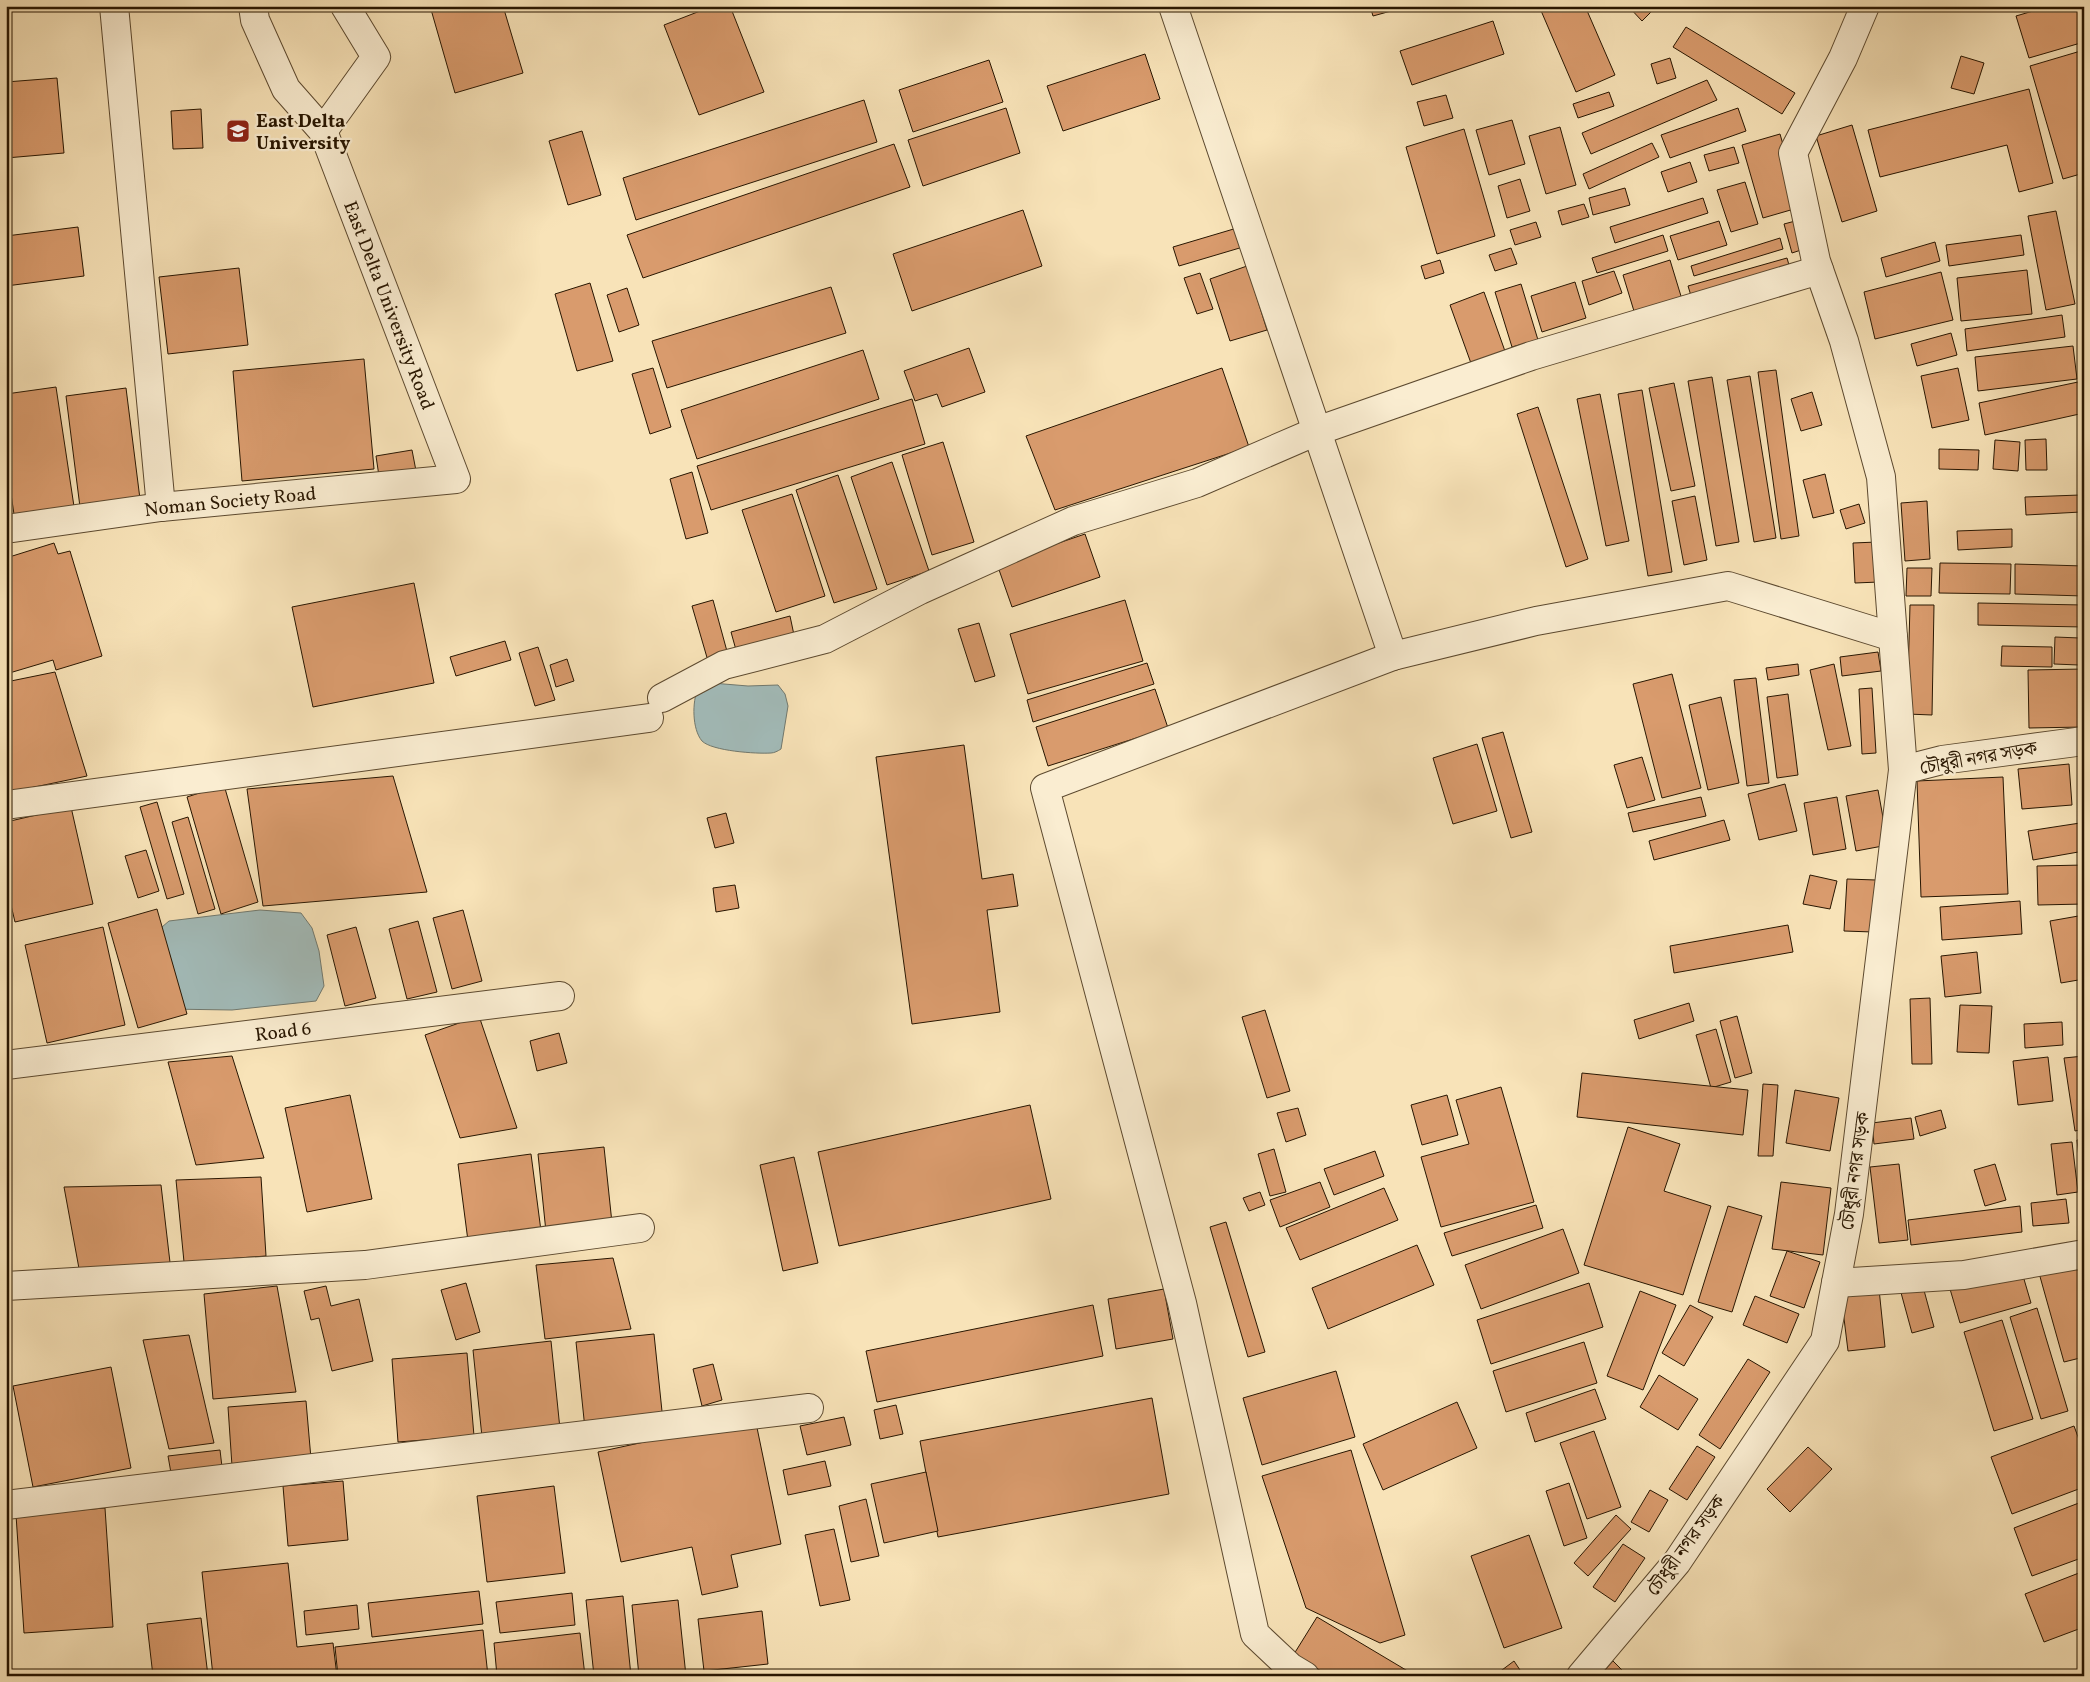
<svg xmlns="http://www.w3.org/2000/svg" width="2090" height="1682" font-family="Vollkorn,'Noto Serif Bengali',serif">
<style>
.water{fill:#a2bbb9;stroke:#71796f}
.building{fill:#d99b6d;stroke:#281601}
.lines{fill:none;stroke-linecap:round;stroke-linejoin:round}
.street-casing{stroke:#5c492f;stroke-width:30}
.street{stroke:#faedd1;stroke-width:28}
.labels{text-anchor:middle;stroke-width:4.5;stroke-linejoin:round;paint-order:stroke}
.poi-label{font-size:19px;font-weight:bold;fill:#281601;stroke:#faedd1;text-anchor:start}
.street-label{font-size:19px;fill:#281601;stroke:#faedd1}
</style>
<rect width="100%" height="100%" fill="#f8e3b8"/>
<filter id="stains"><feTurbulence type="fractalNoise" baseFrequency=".004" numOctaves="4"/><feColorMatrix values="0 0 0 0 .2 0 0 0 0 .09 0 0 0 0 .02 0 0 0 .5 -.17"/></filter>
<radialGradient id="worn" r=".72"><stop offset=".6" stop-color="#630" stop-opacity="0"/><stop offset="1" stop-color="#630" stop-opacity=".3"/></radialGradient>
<g class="water">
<path d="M 712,683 L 748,686 L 778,685 L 785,694 L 788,706 L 781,749 C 778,751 774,753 771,753 C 756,754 712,751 702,741 C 692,729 692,702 698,688 Z"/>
<polygon points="260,910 301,913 312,928 319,951 324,986 316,1001 232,1010 168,1009 148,939 169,921"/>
</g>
<g class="building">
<polygon points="430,6 503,6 523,73 455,93"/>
<polygon points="713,6 730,6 764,92 699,115 664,25"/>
<polygon points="1370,6 1409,6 1373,16"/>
<polygon points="1539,6 1585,6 1615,75 1576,92"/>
<polygon points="1628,6 1657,6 1642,21"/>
<polygon points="2050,6 2084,6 2084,42 2029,58 2016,16"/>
<polygon points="1493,21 1504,54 1412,85 1400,51"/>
<polygon points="1686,27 1795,93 1782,114 1673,47"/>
<polygon points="2084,50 2084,173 2063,179 2030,66"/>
<polygon points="1145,54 1160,99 1063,131 1047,86"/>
<polygon points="1961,56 1984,63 1974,94 1951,88"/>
<polygon points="1670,58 1676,78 1657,84 1651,64"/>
<polygon points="989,60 1003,102 913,132 899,90"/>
<polygon points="57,78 64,153 6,158 6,82"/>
<polygon points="1707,80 1717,100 1591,154 1582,133"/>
<polygon points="2029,89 2053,183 2019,192 2007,145 1880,177 1868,130"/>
<polygon points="1609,92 1614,106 1578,118 1573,104"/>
<polygon points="1446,95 1453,118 1424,126 1417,102"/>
<polygon points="864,100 877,142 636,220 623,178"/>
<polygon points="1006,108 1020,153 923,186 908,140"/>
<polygon points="1738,108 1746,131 1670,158 1661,135"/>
<polygon points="201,109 203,148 173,149 171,111"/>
<polygon points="1512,120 1525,164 1489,175 1476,130"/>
<polygon points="1852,125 1877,211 1842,222 1816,136"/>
<polygon points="1560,127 1576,185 1546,194 1529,136"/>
<polygon points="1464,129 1495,236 1437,254 1406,147"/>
<polygon points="582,131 601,195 568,205 549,141"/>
<polygon points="1780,134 1801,207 1763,218 1742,145"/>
<polygon points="1652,143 1659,157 1589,189 1583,174"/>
<polygon points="894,144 910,187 643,278 627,235"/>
<polygon points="1734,147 1739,163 1709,171 1704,155"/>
<polygon points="1690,162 1697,182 1668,192 1661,172"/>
<polygon points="1520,179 1530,211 1507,218 1498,186"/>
<polygon points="1745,182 1758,224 1731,232 1717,190"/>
<polygon points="1625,188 1630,205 1593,215 1589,198"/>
<polygon points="1703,198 1708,213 1615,243 1610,227"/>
<polygon points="1584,204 1589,217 1562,225 1558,211"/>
<polygon points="1023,210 1042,266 912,311 893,254"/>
<polygon points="2056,211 2075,304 2046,310 2028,216"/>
<polygon points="1799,220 1807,248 1792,253 1784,224"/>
<polygon points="1719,221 1727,245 1678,260 1670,236"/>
<polygon points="1536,222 1541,237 1515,245 1510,230"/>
<polygon points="78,227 84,276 6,286 6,236"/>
<polygon points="1237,228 1243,247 1179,266 1173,247"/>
<polygon points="1663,235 1668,251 1597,273 1592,258"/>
<polygon points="2021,235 2024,255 1949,266 1946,245"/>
<polygon points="1780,238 1783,249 1694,276 1691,266"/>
<polygon points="1935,242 1940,261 1886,277 1881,258"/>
<polygon points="1511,248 1517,264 1495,271 1489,255"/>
<polygon points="1787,258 1791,272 1692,299 1688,286"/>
<polygon points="1440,260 1444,273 1425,279 1421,266"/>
<polygon points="1670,260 1684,306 1637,321 1623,275"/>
<polygon points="1247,266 1267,330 1230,341 1210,279"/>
<polygon points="239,268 248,345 168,354 159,277"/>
<polygon points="2027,270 2032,314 1961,321 1957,278"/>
<polygon points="1614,271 1622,293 1589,305 1582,281"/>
<polygon points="1941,272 1953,320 1875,339 1864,292"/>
<polygon points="1200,273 1213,309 1197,314 1184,278"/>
<polygon points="1575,282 1586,318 1542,332 1531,296"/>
<polygon points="590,283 613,361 577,371 555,294"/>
<polygon points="1521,284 1538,340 1512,347 1495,292"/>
<polygon points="831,287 846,333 667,388 652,341"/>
<polygon points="627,288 639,325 619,332 607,295"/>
<polygon points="1484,292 1506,354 1472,366 1450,305"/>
<polygon points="2062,315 2065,337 1967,351 1965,329"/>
<polygon points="1951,333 1957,355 1917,366 1911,344"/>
<polygon points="2073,346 2077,379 1978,391 1975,357"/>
<polygon points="969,348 985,392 942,407 937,394 915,401 904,371"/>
<polygon points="863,350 879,399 697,459 681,410"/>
<polygon points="364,359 374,469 242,481 233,371"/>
<polygon points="653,368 671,427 650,434 632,374"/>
<polygon points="1222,368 1249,447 1055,510 1026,436"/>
<polygon points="1958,368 1969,420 1932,428 1921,376"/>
<polygon points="1776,370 1799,536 1781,539 1758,372"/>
<polygon points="1750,376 1776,538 1754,542 1727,380"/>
<polygon points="1712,377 1739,542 1716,546 1688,381"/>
<polygon points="2078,382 2084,413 1985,435 1979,403"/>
<polygon points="1674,383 1695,486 1671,491 1649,388"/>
<polygon points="56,387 75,513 15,521 6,460 6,394"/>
<polygon points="126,388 141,507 81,515 66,396"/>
<polygon points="1642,390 1672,572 1648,576 1618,394"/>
<polygon points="1812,392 1822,425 1801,431 1791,399"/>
<polygon points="1600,394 1629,541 1606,546 1577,399"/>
<polygon points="912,399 925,444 711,510 697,466"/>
<polygon points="1538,407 1588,559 1566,567 1517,414"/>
<polygon points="2046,439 2047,470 2026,470 2025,440"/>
<polygon points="1995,440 2020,442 2018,471 1993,469"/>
<polygon points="943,442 974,542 932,555 902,455"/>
<polygon points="1939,449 1979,450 1978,470 1939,469"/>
<polygon points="412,450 417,476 380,483 376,456"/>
<polygon points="892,462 929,571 887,585 851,477"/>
<polygon points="692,472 708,533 686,539 670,479"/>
<polygon points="1825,474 1834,513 1813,518 1803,480"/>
<polygon points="838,475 877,589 834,603 796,490"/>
<polygon points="792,494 825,596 776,612 742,510"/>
<polygon points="2080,495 2081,512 2026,515 2025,497"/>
<polygon points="1695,496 1707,560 1684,565 1672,501"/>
<polygon points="1927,501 1930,559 1905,561 1901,503"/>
<polygon points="1859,504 1865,523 1846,529 1840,510"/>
<polygon points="2012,529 2012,547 1958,550 1957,531"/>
<polygon points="1085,534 1100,577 1012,607 997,564"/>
<polygon points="1877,542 1879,582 1855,583 1853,543"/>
<polygon points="54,543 58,554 70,551 102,656 56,670 53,660 6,674 6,558"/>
<polygon points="1940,563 2011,564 2010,594 1939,593"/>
<polygon points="2015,564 2084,566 2084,596 2015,594"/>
<polygon points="1907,568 1932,568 1931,596 1906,596"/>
<polygon points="414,583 434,683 313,707 292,607"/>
<polygon points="713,600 728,655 708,661 692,606"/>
<polygon points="1125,600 1143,661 1028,694 1010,634"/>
<polygon points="1978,603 2084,605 2084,627 1978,625"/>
<polygon points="1910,605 1934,605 1932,715 1907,714"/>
<polygon points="790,616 794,635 736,650 731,632"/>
<polygon points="979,623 995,676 975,682 958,629"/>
<polygon points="2055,637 2080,638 2079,665 2054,664"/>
<polygon points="505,641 511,660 456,676 450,657"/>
<polygon points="2002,646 2052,647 2052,667 2001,666"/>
<polygon points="538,647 555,700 535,706 519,653"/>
<polygon points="1878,652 1881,671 1842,676 1840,657"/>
<polygon points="567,659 574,681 556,687 550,665"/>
<polygon points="1147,663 1154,684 1033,722 1027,700"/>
<polygon points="1798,664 1799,675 1768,680 1766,668"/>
<polygon points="1834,664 1851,746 1828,750 1810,670"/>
<polygon points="2084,669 2084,727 2029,728 2028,670"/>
<polygon points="55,672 87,776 11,792 6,776 6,682"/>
<polygon points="1672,674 1701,788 1662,798 1633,684"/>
<polygon points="1756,678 1769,783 1747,786 1734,680"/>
<polygon points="1872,688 1876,753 1862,754 1859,689"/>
<polygon points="1155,689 1168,728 1048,766 1036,727"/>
<polygon points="1788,694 1798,775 1777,778 1767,697"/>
<polygon points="1721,697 1739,783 1708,790 1689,705"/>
<polygon points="1503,732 1532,832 1511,838 1482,738"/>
<polygon points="1477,744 1497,811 1453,824 1433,758"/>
<polygon points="964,745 982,879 1013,874 1018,906 987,910 1000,1012 912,1024 876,757"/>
<polygon points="1642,757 1655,800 1627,808 1614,765"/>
<polygon points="2069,764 2072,805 2022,809 2018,769"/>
<polygon points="393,776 427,892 263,906 247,789"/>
<polygon points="2003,777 2008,894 1921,897 1917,781"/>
<polygon points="1785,784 1797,831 1759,840 1748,794"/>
<polygon points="224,785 258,902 221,914 187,797"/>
<polygon points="1878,790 1888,845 1856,851 1846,796"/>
<polygon points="1701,797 1706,816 1633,832 1628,813"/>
<polygon points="1837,797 1846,849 1813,855 1804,803"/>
<polygon points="157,802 184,894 167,899 140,807"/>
<polygon points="71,807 93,904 15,922 6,884 6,822"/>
<polygon points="726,813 734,843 715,848 707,818"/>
<polygon points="188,817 215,909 198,914 172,822"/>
<polygon points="1724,820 1730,840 1654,860 1649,841"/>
<polygon points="2080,823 2084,851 2033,860 2028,831"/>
<polygon points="146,850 159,891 138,898 125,856"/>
<polygon points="2084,865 2084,904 2038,905 2037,866"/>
<polygon points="1810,875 1837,881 1830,909 1803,904"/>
<polygon points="1847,879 1876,880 1873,932 1844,931"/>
<polygon points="735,885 739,908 716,912 713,888"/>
<polygon points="2020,901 2022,934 1942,940 1940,907"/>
<polygon points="157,909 187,1014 138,1028 108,923"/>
<polygon points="463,910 482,981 452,989 433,918"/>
<polygon points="2084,915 2084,979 2061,983 2050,921"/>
<polygon points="418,921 437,992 407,999 389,929"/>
<polygon points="1788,925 1793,952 1674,973 1670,946"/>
<polygon points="103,927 125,1025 47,1043 25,945"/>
<polygon points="356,927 376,998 345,1006 327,935"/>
<polygon points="1977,952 1981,993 1945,997 1941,956"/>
<polygon points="1930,998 1932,1064 1912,1064 1910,999"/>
<polygon points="1689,1003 1694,1021 1639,1039 1634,1020"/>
<polygon points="1960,1005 1992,1006 1989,1053 1957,1052"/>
<polygon points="1265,1010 1290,1091 1267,1098 1242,1017"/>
<polygon points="479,1016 517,1128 460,1138 425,1035"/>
<polygon points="1737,1016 1752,1073 1735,1078 1720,1021"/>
<polygon points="2062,1022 2063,1045 2025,1048 2024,1024"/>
<polygon points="1716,1029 1731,1082 1711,1088 1696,1035"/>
<polygon points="559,1033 567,1063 537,1071 530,1041"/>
<polygon points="232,1056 264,1158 196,1165 168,1062"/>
<polygon points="2084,1056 2084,1129 2075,1131 2064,1058"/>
<polygon points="2048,1057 2053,1101 2018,1105 2013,1061"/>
<polygon points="1582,1073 1748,1090 1743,1135 1577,1117"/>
<polygon points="1763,1084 1778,1085 1773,1156 1758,1156"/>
<polygon points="1501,1087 1534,1202 1441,1227 1421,1157 1469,1144 1456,1100"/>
<polygon points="1795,1090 1839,1098 1830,1151 1786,1143"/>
<polygon points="350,1095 372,1199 307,1212 285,1108"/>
<polygon points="1447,1095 1458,1135 1422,1145 1411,1105"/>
<polygon points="1030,1105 1051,1199 839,1246 818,1152"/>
<polygon points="1298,1108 1306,1135 1286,1142 1277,1113"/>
<polygon points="1941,1110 1946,1128 1920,1136 1915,1117"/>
<polygon points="1911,1118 1914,1139 1874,1144 1872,1123"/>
<polygon points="1628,1127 1680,1144 1664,1191 1711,1206 1683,1295 1584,1265"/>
<polygon points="2084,1139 2084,1203 2077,1140"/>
<polygon points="2072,1142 2078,1192 2057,1195 2051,1144"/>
<polygon points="604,1147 612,1223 546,1232 538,1154"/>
<polygon points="1274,1149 1286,1192 1270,1196 1258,1154"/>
<polygon points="1375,1151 1384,1176 1334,1195 1324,1169"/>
<polygon points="531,1154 541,1231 468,1241 458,1164"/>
<polygon points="794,1157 818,1263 783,1271 760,1165"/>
<polygon points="1899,1164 1908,1240 1879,1243 1870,1167"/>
<polygon points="1995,1164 2006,1200 1985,1206 1974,1170"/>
<polygon points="261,1177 266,1256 184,1262 176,1180"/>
<polygon points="1320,1182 1330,1207 1280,1227 1270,1200"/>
<polygon points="1781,1182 1831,1188 1823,1255 1772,1249"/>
<polygon points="161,1185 171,1271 80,1274 64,1187"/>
<polygon points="1384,1188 1398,1220 1300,1260 1286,1228"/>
<polygon points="1260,1192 1265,1205 1249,1211 1243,1198"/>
<polygon points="2066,1199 2069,1223 2033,1226 2031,1203"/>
<polygon points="1536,1205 1543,1228 1452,1256 1444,1233"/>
<polygon points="1728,1206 1762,1216 1732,1312 1698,1302"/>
<polygon points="2020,1206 2022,1232 1911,1245 1908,1220"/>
<polygon points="1226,1222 1265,1352 1248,1357 1210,1227"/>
<polygon points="1563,1229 1579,1273 1481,1309 1465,1265"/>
<polygon points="1417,1245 1434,1285 1328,1329 1312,1288"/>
<polygon points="1787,1251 1820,1262 1804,1308 1770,1296"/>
<polygon points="613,1258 631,1329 545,1339 536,1265"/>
<polygon points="2076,1263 2084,1290 2084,1357 2064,1362 2039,1273"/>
<polygon points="2021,1269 2031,1303 1960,1323 1950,1289"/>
<polygon points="466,1283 480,1332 456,1340 441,1290"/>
<polygon points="1589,1283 1603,1327 1491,1364 1477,1320"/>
<polygon points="1922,1283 1934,1327 1912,1333 1900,1289"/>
<polygon points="277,1286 296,1392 213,1399 204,1294"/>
<polygon points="326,1286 331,1306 359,1299 373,1361 332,1371 319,1318 311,1320 304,1291"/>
<polygon points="1164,1289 1173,1339 1116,1349 1108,1299"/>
<polygon points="1879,1289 1885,1347 1848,1351 1841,1294"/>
<polygon points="1640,1291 1676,1305 1643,1390 1607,1376"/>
<polygon points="1755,1296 1799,1314 1787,1343 1743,1325"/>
<polygon points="1093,1305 1103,1356 877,1402 866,1351"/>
<polygon points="1690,1305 1713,1317 1684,1366 1662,1353"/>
<polygon points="2037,1308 2068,1411 2041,1419 2010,1317"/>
<polygon points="2002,1320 2033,1419 1994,1431 1964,1332"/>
<polygon points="654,1334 663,1421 585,1429 576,1342"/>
<polygon points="189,1335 214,1443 169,1449 143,1340"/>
<polygon points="551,1341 560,1429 482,1437 473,1350"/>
<polygon points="1584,1342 1597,1383 1506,1412 1493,1371"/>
<polygon points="467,1353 474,1436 398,1442 392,1359"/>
<polygon points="1748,1359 1770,1372 1720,1449 1699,1435"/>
<polygon points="713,1364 722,1400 702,1406 693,1369"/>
<polygon points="111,1367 131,1468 33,1487 13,1386"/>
<polygon points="1336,1371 1355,1437 1262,1465 1243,1398"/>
<polygon points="1659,1375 1698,1399 1678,1430 1640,1407"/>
<polygon points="1595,1389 1606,1419 1535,1442 1526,1413"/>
<polygon points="1152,1398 1169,1494 938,1537 920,1441"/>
<polygon points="306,1401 311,1459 232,1466 228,1407"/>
<polygon points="1457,1402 1477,1448 1383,1490 1363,1444"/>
<polygon points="896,1405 903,1434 880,1439 874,1410"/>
<polygon points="844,1417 851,1445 807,1455 800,1426"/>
<polygon points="755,1418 781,1544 731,1555 738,1587 702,1595 692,1547 621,1562 598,1452"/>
<polygon points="2074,1426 2084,1453 2084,1487 2012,1514 1991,1457"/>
<polygon points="1594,1431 1621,1507 1587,1519 1560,1443"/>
<polygon points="1697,1446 1715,1457 1687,1500 1669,1489"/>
<polygon points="1808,1447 1832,1469 1790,1512 1767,1489"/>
<polygon points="220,1450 222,1467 171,1473 168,1456"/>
<polygon points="1351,1450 1405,1635 1380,1643 1306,1608 1262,1476"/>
<polygon points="825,1461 831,1486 788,1495 783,1470"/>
<polygon points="926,1472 938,1531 884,1543 871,1484"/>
<polygon points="343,1481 348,1540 288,1546 283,1486"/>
<polygon points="1569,1483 1587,1538 1564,1546 1546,1491"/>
<polygon points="554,1486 565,1573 487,1582 477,1496"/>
<polygon points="1650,1490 1668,1500 1649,1532 1631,1522"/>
<polygon points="866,1499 879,1556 851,1562 839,1506"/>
<polygon points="2084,1501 2084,1557 2032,1576 2014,1528"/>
<polygon points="105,1508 113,1627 24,1633 16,1515"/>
<polygon points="1616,1515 1631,1529 1588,1576 1574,1563"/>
<polygon points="834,1529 850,1600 820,1606 805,1535"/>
<polygon points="1529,1535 1562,1628 1504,1648 1471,1556"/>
<polygon points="1623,1544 1645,1558 1615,1602 1593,1587"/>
<polygon points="288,1563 297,1647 333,1643 337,1676 213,1676 202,1572"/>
<polygon points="2084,1571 2084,1627 2044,1642 2025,1594"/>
<polygon points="479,1591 483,1624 372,1637 368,1603"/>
<polygon points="572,1593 575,1625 500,1633 496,1602"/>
<polygon points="623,1596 631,1676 594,1676 586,1600"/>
<polygon points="678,1600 686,1676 639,1676 632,1605"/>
<polygon points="357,1605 359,1629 306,1635 304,1611"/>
<polygon points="762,1611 768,1664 704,1671 698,1619"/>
<polygon points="1317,1617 1416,1676 1329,1676 1294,1654"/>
<polygon points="201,1618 208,1676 153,1676 147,1624"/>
<polygon points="483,1630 488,1676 338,1676 335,1647"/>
<polygon points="580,1633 585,1676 497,1676 494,1643"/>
<polygon points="1514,1661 1524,1676 1494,1676"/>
<polygon points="1613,1661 1628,1676 1599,1676"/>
</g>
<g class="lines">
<g class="street-casing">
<g id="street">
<polyline points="114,6 161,507"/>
<polyline points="1173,6 1393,656"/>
<polyline points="323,131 376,57 345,6"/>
<path id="s1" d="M 6,529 L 161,507 L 456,479 L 323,131 L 286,89 L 255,20 L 253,6"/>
<polyline points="662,698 724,665 825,639 920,590 1073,521 1197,483 1317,431 1531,356 1819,270"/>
<polyline points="1903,770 1942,760 2084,741"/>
<polyline points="6,805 649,718"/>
<path id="s2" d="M 6,1065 L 560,996"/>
<polyline points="1836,1283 1964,1275 2084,1254"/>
<polyline points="6,1286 365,1265 640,1228"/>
<polyline points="6,1505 809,1408"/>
<polyline points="1305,1676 1290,1667 1255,1634 1182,1303 1045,788 1393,656 1536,621 1728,586 1893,637"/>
<polyline points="1581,1676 1677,1562 1825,1341 1849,1214 1903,770 1881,477 1844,341 1816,261 1793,153 1843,58 1865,6"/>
</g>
</g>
<use href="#street" class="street"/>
</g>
<defs>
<g id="university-square" transform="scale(1.25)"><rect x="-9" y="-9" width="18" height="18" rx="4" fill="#8f2418" stroke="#faedd1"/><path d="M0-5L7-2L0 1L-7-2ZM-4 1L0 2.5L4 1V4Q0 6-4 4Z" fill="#fff"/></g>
</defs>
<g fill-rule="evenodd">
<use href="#university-square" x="238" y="131"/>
</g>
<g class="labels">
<g class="poi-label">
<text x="256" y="127">East Delta<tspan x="256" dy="22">University</tspan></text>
</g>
<g class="street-label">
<text transform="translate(390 305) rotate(69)" y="7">East Delta University Road</text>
<text dy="7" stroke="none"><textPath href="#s1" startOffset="226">Noman Society Road</textPath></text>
<text transform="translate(1978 757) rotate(-10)" y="7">চৌধুরী নগর সড়ক</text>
<text dy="7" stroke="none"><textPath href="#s2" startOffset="279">Road 6</textPath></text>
<text transform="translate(1854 1171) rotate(-82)" y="7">চৌধুরী নগর সড়ক</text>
<text transform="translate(1685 1545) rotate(-54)" y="7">চৌধুরী নগর সড়ক</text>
</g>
</g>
<rect width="2090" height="1682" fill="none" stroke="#f8e3b8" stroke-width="25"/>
<rect x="8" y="8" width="2075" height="1667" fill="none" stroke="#281601" stroke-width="2.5"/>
<rect x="12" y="12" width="2065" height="1657" fill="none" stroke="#281601"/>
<rect width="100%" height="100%" filter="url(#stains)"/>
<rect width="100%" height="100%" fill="url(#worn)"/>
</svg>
